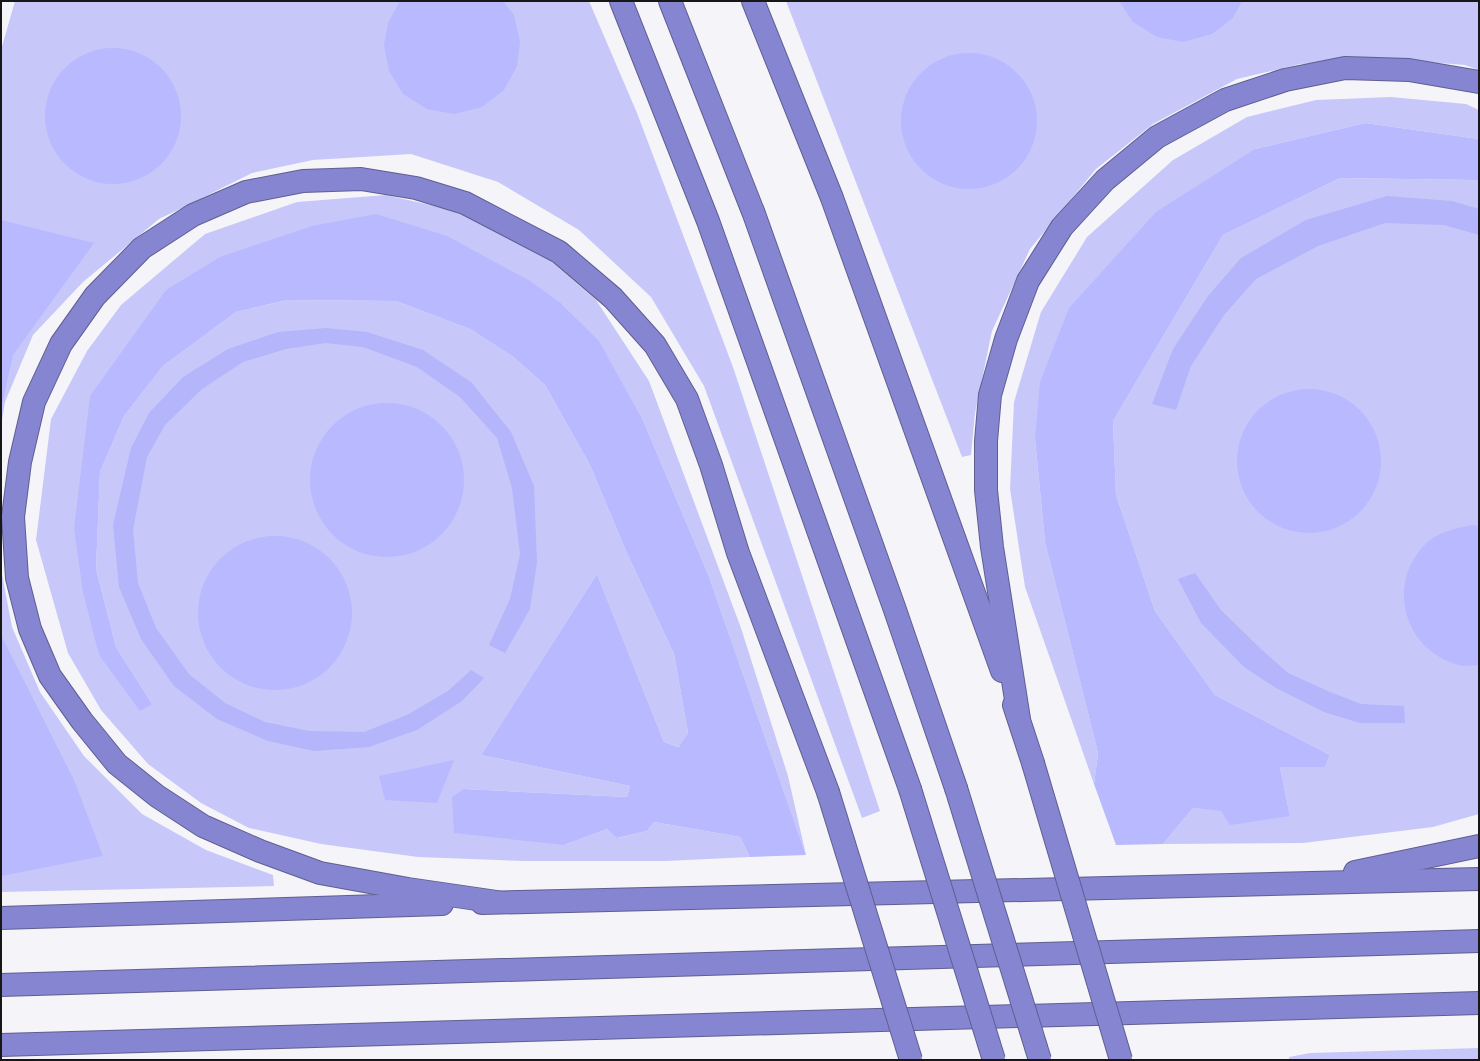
<svg xmlns="http://www.w3.org/2000/svg" width="1480" height="1061" font-family="'Source Sans 3',sans-serif">
<style>
.green{fill:#c7c8f9}
.forest{fill:#b8b9ff}
.water{fill:#b4b5fa}
.lines{fill:none;stroke-linecap:round;stroke-linejoin:round}
.motorway-casing{stroke:#5f5e91;stroke-width:24}
.motorway{stroke:#8685d2;stroke-width:22}
.motorway-bridge-casing{stroke:#5f5e91;stroke-width:24;stroke-linecap:butt}
.motorway-bridge{stroke:#8685d2;stroke-width:22}
</style>
<rect width="100%" height="100%" fill="#f5f5f9"/>
<g class="green">
<polygon points="15,1 589,1 637,113 733,367 880,811 862,818 704,386 651,297 579,230 498,182 411,154 313,160 252,173 182,208 159,219 83,282 33,335 5,402 1,426 1,50"/>
<polygon points="786,1 1479,1 1479,70 1465,65 1388,59 1300,64 1237,79 1153,124 1096,169 1030,249 992,331 975,413 971,455 962,457"/>
<polygon points="1391,97 1466,104 1479,110 1479,139 1365,123 1255,149 1035,439 1045,542 1098,753 1094,784 1025,587 1010,489 1014,402 1041,312 1087,237 1173,160 1247,117 1316,100"/>
<polygon points="1340,178 1474,180 1479,182 1479,814 1433,827 1303,843 1163,844 1193,808 1290,816 1280,767 1325,767 1330,755 1215,695 1155,611 1116,495 1113,421 1223,235"/>
<polygon points="386,195 465,213 539,251 596,300 649,381 741,628 788,776 806,855 708,574 642,418 599,342 562,304 166,290 74,529 99,655 152,704 116,647 96,569 100,472 124,416 163,366 236,312 287,300 396,301 470,329 512,356 545,385 590,465 626,551 674,654 688,733 680,747 664,742 597,574 481,755 630,786 627,797 464,789 564,845 607,829 618,838 647,831 654,822 740,837 750,857 666,861 524,861 418,857 321,844 249,828 201,803 148,764 101,710 68,653 36,540 51,419 87,351 121,305 205,234 297,202"/>
<polygon points="1,569 12,627 40,692 84,756 142,814 206,850 273,875 274,886 1,892"/>
<polygon points="1479,1048 1479,1060 1289,1060 1289,1057 1310,1053"/>
</g>
<g class="forest">
<polygon points="400,1 503,1 514,15 520,42 517,66 504,90 482,107 454,114 427,109 403,94 389,71 384,45 388,23"/>
<polygon points="1119,1 1242,1 1233,18 1212,34 1183,42 1157,37 1133,22"/>
<circle cx="113" cy="116" r="68"/>
<circle cx="969" cy="121" r="68"/>
<polygon points="1365,123 1479,139 1479,182 1474,180 1340,178 1223,235 1113,421 1116,495 1155,611 1215,695 1330,755 1325,767 1280,767 1290,816 1230,825 1221,811 1193,808 1163,844 1116,845 1094,784 1098,753 1045,542 1035,439 1040,382 1069,308 1156,212 1255,149"/>
<polygon points="376,214 447,236 530,281 562,304 599,341 642,418 708,574 806,855 750,857 740,837 654,822 647,831 617,838 607,829 564,845 454,833 452,797 464,789 627,797 630,786 481,755 597,574 664,742 679,747 688,733 674,654 626,551 590,465 545,385 512,356 470,329 396,301 287,300 236,312 163,366 124,416 100,472 96,569 116,647 152,704 140,711 99,655 83,592 74,529 90,396 166,290 220,257 312,226"/>
<polygon points="1,220 94,243 13,355 1,409"/>
<circle cx="1309" cy="461" r="72"/>
<circle cx="387" cy="480" r="77"/>
<path d="M 1472,525 L 1479,526 L 1479,665 C 1474,665 1468,666 1464,666 C 1404,655 1383,581 1429,541 C 1441,531 1457,528 1472,525 Z"/>
<circle cx="275" cy="613" r="77"/>
<polygon points="1,635 74,780 103,856 1,876"/>
<polygon points="454,760 437,803 385,800 379,776"/>
</g>
<g class="water">
<polygon points="1387,196 1452,201 1479,209 1479,235 1444,225 1385,223 1318,246 1256,279 1224,315 1191,366 1176,410 1152,404 1173,349 1208,296 1241,258 1306,220"/>
<polygon points="326,328 367,332 423,350 471,382 511,432 534,486 537,562 530,609 505,653 489,645 510,599 520,554 512,488 497,438 460,397 417,367 363,347 325,343 286,349 243,362 202,389 165,425 147,457 133,530 138,583 156,628 189,674 225,703 265,722 309,731 364,732 407,715 448,691 471,670 484,678 462,701 417,730 369,747 314,751 268,741 217,719 174,686 141,639 119,587 113,525 131,448 149,413 183,377 228,349 278,332"/>
<polygon points="1195,573 1221,610 1262,650 1288,673 1330,692 1361,704 1404,706 1405,723 1360,723 1324,712 1276,688 1244,667 1201,623 1178,579"/>
</g>
<g class="lines">
<g class="motorway-casing">
<g id="motorway">
<polyline points="621,1 708,221 910,789"/>
<polyline points="670,1 754,214 894,607 956,788"/>
<polyline points="753,1 832,198 1002,671"/>
<polyline points="1014,705 1033,763"/>
<polyline points="1019,719 992,547 986,490 986,441 990,395 1006,339 1028,281 1062,227 1105,180 1157,137 1225,100 1285,80 1345,68 1409,70 1479,82"/>
<polyline points="1355,872 1479,846"/>
<polyline points="497,902 408,889 320,873 260,851 203,826 157,796 117,764 82,721 50,676 30,629 17,578 13,517 20,462 34,402 61,344 95,296 142,248 193,215 246,192 303,181 361,179 416,188 465,203 559,252 613,298 655,345 687,399 711,465 738,553 828,792"/>
<polyline points="482,903 1479,879"/>
<polyline points="1,918 442,904"/>
<polyline points="1,985 1479,941"/>
<polyline points="1,1045 1479,1003"/>
</g>
</g>
<use href="#motorway" class="motorway"/>
<g class="motorway-bridge-casing">
<g id="motorway-bridge">
<polyline points="1033,763 1121,1060"/>
<polyline points="956,788 1040,1060"/>
<polyline points="910,789 994,1060"/>
<polyline points="828,792 911,1060"/>
</g>
</g>
<use href="#motorway-bridge" class="motorway-bridge"/>
</g>
<rect width="1480" height="1061" fill="none" stroke="#171718" stroke-width="4"/>
</svg>
